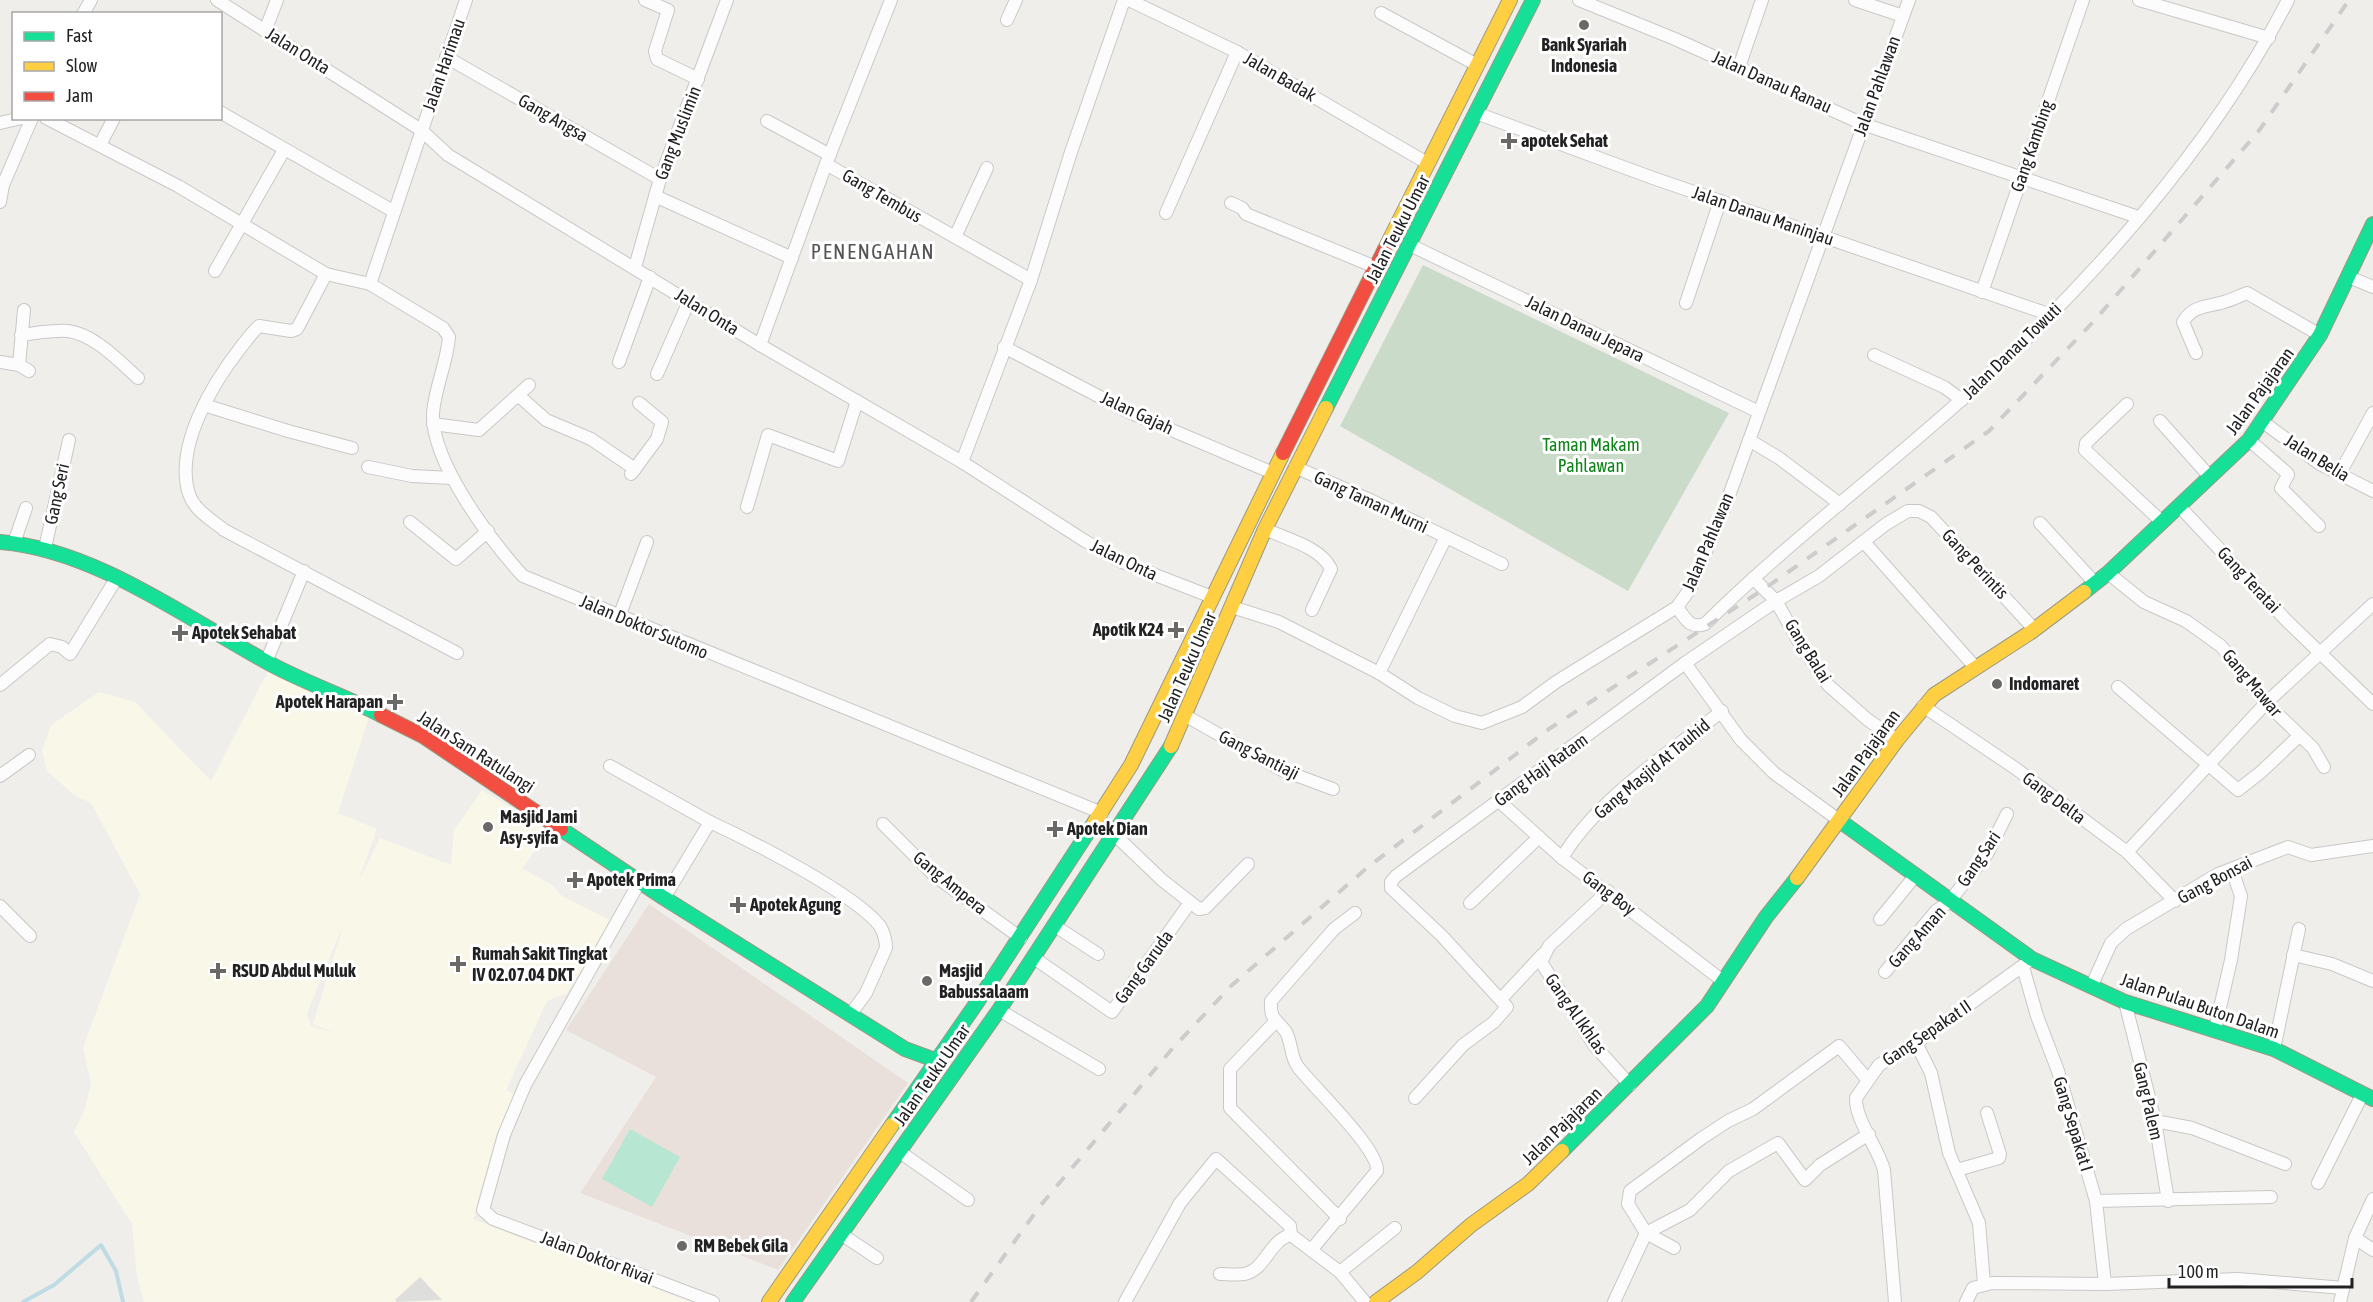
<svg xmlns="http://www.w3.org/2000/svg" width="2373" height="1302" font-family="'Asap Condensed',sans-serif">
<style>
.education{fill:#f8f7e8;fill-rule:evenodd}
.religious{fill:#dededc}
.military{fill:#eae0db}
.cemetery{fill:#cadbca}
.pitch{fill:#b7e6d2}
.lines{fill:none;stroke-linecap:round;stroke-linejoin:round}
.stream{stroke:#bfdbe3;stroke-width:4}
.street-casing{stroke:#c9c8c7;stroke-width:14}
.fast-casing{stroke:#999a82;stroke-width:16}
.slow-casing{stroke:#999a82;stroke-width:16}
.jam-casing{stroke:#999a82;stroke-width:16}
.street{stroke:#fdfcfc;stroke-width:12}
.fast{stroke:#16e098;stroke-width:14}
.slow{stroke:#ffcf43;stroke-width:14}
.jam{stroke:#f24e42;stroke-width:14}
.rail{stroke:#ccc;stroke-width:4;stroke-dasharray:12 12;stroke-linecap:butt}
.poi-dot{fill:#6a6968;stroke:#fff;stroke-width:2}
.labels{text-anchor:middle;stroke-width:6;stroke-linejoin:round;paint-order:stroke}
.poi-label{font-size:18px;font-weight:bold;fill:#222;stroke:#fff;text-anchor:start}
.street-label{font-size:18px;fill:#222;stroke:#fff}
.park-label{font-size:18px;fill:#0c8416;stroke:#fff}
.quarter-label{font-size:21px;letter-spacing:1.5px;fill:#555;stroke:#fff}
</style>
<rect width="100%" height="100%" fill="#f0eeeb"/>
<path class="education" d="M 268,671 L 369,717 L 338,813 L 377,829 L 358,883 L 380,838 L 451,865 L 454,830 L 482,790 L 550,831 L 522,868 L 552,885 L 562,896 L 612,921 L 567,993 L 547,1001 L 506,1090 L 515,1094 L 473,1219 L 690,1302 L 144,1302 L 137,1277 L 132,1224 L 74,1132 L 85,1109 L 91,1083 L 83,1048 L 140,894 L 91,803 L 74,795 L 47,771 L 42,750 L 51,725 L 99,692 L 135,702 L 211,781 ZM 344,923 L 313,1024 L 335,1033 L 311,1026 L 307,1013 Z"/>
<polygon class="religious" points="420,1277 442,1300 397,1302 395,1300"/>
<polygon class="military" points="649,904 908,1083 778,1270 580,1193 656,1077 566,1030"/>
<polygon class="cemetery" points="1423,265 1729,413 1628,591 1340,426"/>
<polygon class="pitch" points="630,1129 680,1157 652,1207 602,1179"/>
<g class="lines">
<polyline class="stream" points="23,1302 54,1285 101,1245 116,1271 123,1302"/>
<g class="street-casing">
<g id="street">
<polyline points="217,0 421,130 448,155 760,345 962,462 1085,541 1122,562 1212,597"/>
<polyline points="645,0 668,10 655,51 657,59 698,79"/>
<polyline points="1129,0 1237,52 1427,163"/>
<polyline points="1579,0 1675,39 1863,124 2138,217"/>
<polyline points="1855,0 1903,16"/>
<polyline points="2139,0 2269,38"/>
<polyline points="1381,13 1477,65"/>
<polyline points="83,14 91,0"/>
<polyline points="1007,20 1016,0"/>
<polyline points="265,31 277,0"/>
<polyline points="446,57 660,179"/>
<polyline points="1739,67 1762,0"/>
<polyline points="220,112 393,211"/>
<polyline points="1476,113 1653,178 2051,315"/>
<path d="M 46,118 L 178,186 L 326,274 L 370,284 L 443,328 L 449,337 C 447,363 435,387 433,413 C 431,462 491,541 523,576 L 1102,813"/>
<polyline points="767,121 830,155"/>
<polyline points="0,123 22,118"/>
<polyline points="100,145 114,118"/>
<polyline points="826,164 1031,280"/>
<polyline points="655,196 792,258"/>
<polyline points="0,202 3,185 32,118"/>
<polyline points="1231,203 1242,208 1246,214 1378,268"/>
<polyline points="1166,213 1237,52"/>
<polyline points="955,237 987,168"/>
<polyline points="1410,245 1759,412"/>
<polyline points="635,267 660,179 727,0"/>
<polyline points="215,271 284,150"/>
<path d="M 326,274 L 297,329 L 291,331 L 259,326 C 252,332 247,340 241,347 C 213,383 174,446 189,494 C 194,510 212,520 224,530 L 457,653"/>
<polyline points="2349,277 2373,287"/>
<polyline points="370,284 466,0"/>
<polyline points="1982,292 2083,0"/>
<polyline points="1686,303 1720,201"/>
<path d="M 21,335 C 37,333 52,330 68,331 C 94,334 120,362 138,378"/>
<polyline points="760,345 826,164 891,0"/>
<polyline points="1004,347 1129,412 1273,473"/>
<path d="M 2196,353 L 2183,322 C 2193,305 2207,307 2224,302 C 2232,300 2239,296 2247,293 L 2320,335"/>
<polyline points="1874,355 1944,387 1962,400"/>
<polyline points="0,362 19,365 24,310"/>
<polyline points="619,362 650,277"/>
<polyline points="19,365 29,371"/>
<polyline points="657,374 689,301"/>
<polyline points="518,395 546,420 591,439 635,469"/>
<polyline points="2127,404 2086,443 2085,450 2162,522"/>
<polyline points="204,405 288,431 352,448"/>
<polyline points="2160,421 2210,477"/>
<polyline points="2263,422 2320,464 2373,491"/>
<polyline points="433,424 479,430 529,385"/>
<polyline points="1749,440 1779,458 1840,504"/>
<polyline points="2249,440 2287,473 2288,475 2281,488 2319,526"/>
<polyline points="962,462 1031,280 1071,152 1124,0"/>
<polyline points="368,467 412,476 452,478"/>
<polyline points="1295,467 1370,500 1502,564"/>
<polyline points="2340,473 2373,413"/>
<polyline points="631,474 657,439 662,422 639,403"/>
<polyline points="2179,506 2286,620 2373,704"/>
<polyline points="747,507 768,435 838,461 857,401"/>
<polyline points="410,522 456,559 488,531"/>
<polyline points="2040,523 2095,583"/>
<path d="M 1265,529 C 1286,539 1321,547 1331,569 L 1312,610"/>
<polyline points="1864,542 1975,667"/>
<polyline points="14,543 26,508"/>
<polyline points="45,548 69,440"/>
<polyline points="2108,573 2144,602 2186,621 2221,646 2266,703 2313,748 2324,767"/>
<polyline points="1753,578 1776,601 1799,642 1828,685 1868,720 1897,740"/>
<polyline points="1232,607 1279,622 1379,673 1418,698 1455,716 1482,723 1522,707 1556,682 1677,607 1690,589 1726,504 1909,0"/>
<path d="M 1677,607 C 1686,619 1689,629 1705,624 C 1785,545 1876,476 1960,401 C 2084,290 2212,149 2288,0"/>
<polyline points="619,617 647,542"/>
<polyline points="266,662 304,571"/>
<polyline points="1685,663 1741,740 1774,773 1840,821"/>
<polyline points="1379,673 1446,537"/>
<polyline points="0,685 50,644 62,647 70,654 116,579"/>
<polyline points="2118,687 2238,790 2261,772 2299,736"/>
<polyline points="1923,706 2015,768 2127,852 2175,901"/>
<polyline points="1186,716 1282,770 1333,789"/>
<polyline points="610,766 710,822"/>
<polyline points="0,776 29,755"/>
<polyline points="1499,801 1562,858 1723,981"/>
<polyline points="883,824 935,876 1021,938"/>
<polyline points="1115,835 1162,880 1199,909 1205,908 1248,864"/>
<polyline points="2127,852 2266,703 2373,604"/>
<path d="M 1562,858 C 1596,800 1669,753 1722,711"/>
<polyline points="640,881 525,1085 504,1135 483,1210 493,1219 713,1302"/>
<polyline points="1608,891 1549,946 1541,962 1594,1045 1630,1085"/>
<path d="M 664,898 L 710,822 C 751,841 854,893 880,926 C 884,933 886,941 886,948 L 866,993 L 850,1015"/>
<polyline points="1470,903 1539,837"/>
<polyline points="0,906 30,936"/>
<polyline points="1880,919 1915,876"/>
<polyline points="1055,926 1098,954"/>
<polyline points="2293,955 2332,964 2373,981"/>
<polyline points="1034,958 1112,1012 1189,904"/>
<polyline points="2023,967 2037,1016 2058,1071 2096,1201 2105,1284"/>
<polyline points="1885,972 1936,911 1949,902 1987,854 2007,814"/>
<polyline points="2092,985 2111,943 2126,929 2218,874 2288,847 2311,855 2373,846"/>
<polyline points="1501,999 1543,954"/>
<polyline points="2125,1002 2155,1121 2168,1201"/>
<polyline points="999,1010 1099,1069"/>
<polyline points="1275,1022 1230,1069 1230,1108 1340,1219"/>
<polyline points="2215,1029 2231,960 2241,896 2232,870"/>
<polyline points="1916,1043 1931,1073 1949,1153 1979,1223 1984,1284"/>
<polyline points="2274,1049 2299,929"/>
<polyline points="1415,1098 1463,1045 1494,1022 1507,1007 1442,936 1391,888 1391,882 1396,876 1685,663 1776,601 1819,576 1886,524 1908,511 1919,511 1931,517 2034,629"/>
<polyline points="2155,1121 2192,1128 2285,1164"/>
<polyline points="900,1152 968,1200"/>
<polyline points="1957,1170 1999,1158 2000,1154 1987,1113"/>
<polyline points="2318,1183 2363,1093"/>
<polyline points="2096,1201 2271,1197"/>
<polyline points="841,1234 877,1258"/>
<polyline points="2355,1238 2373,1250"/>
<polyline points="1674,1248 1646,1233 1628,1204 1630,1191 1702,1138 1728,1121 1753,1109 1839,1046 1867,1079"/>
<path d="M 1312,1249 L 1377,1171 C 1379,1149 1314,1088 1298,1067 C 1290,1056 1292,1043 1286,1032 C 1276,1018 1270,1021 1271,1001 L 1334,929 L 1355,913"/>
<polyline points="1340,1272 1395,1228"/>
<path d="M 1220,1274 C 1228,1274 1237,1275 1244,1274 C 1266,1270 1269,1240 1291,1235 L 1340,1272 L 1365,1302"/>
<polyline points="1125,1302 1180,1203 1216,1159 1290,1226 1291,1235"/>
<polyline points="1614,1302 1646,1233 1690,1210 1729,1171 1778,1143 1805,1180 1820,1165 1869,1134"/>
<path d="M 1895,1302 L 1884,1170 C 1878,1147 1855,1120 1856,1098 L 1879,1065 L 1916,1043 L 2032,959"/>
<polyline points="1966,1302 1973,1288 1992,1283 2105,1284 2238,1279 2343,1288"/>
<polyline points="2340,1302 2355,1238 2373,1199"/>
</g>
</g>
<g class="fast-casing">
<g id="fast">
<polyline points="1326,408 1533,0"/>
<path d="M 0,542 C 93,549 185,617 265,661 C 302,682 343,695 381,715"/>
<polyline points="2084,592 2108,573 2249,440 2320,335 2373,224"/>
<polyline points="1840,821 2032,959 2125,1002 2274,1049 2373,1099"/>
<polyline points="561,829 664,898 905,1049 935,1060"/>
<polyline points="892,1125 978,1001 1094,823"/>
<polyline points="1562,1151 1707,1006 1766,917 1797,878"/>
<polyline points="793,1302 999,1010 1171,746"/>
</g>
</g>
<g class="slow-casing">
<g id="slow">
<polyline points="1385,249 1510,0"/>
<polyline points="1171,746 1265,529 1326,408"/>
<polyline points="1094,823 1131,765 1283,453"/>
<polyline points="1797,878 1897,740 1934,695 2031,632 2084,592"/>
<polyline points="769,1302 892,1125"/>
<polyline points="1376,1302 1417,1272 1471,1225 1528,1184 1562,1151"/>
</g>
</g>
<g class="jam-casing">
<g id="jam">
<polyline points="1283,453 1385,249"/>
<polyline points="381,715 423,736 561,829"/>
</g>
</g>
<use href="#street" class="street"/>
<use href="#fast" class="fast"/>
<use href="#slow" class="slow"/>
<use href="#jam" class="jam"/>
<polyline class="rail" points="971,1302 1040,1206 1172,1049 1232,985 1368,867 1549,729 1764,589 1989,431 2094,321 2258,132 2349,0"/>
</g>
<g class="poi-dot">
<circle cx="1584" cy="25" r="6"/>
<path d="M1506 132h6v6h6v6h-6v6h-6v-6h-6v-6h6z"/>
<path d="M1173 621h6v6h6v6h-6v6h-6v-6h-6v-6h6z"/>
<path d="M177 624h6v6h6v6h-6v6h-6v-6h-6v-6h6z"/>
<circle cx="1997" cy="684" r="6"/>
<path d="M392 693h6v6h6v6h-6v6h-6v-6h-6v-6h6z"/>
<circle cx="488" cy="827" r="6"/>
<path d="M1052 820h6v6h6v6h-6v6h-6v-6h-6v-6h6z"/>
<path d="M572 871h6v6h6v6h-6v6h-6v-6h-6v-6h6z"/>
<path d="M735 896h6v6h6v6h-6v6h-6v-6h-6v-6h6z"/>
<path d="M455 955h6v6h6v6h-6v6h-6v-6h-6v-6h6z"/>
<path d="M215 962h6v6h6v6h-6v6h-6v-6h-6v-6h6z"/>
<circle cx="927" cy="981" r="6"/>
<circle cx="682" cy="1246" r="6"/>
</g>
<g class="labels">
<g class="poi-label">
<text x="1584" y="51" text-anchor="middle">Bank Syariah<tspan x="1584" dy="21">Indonesia</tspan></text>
<text x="1521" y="147">apotek Sehat</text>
<text x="1164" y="636" text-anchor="end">Apotik K24</text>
<text x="192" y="639">Apotek Sehabat</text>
<text x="2009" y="690">Indomaret</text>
<text x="383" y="708" text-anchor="end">Apotek Harapan</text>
<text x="500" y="823">Masjid Jami<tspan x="500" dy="21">Asy-syifa</tspan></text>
<text x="1067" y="835">Apotek Dian</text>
<text x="587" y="886">Apotek Prima</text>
<text x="750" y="911">Apotek Agung</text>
<text x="472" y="960">Rumah Sakit Tingkat<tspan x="472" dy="21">IV 02.07.04 DKT</tspan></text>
<text x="232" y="977">RSUD Abdul Muluk</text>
<text x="939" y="977">Masjid<tspan x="939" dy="21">Babussalaam</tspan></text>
<text x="694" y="1252">RM Bebek Gila</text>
</g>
<g class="street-label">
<text transform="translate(298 51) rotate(32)" y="6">Jalan Onta</text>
<text transform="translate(444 65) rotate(-71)" y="6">Jalan Harimau</text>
<text transform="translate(1280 77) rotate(30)" y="6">Jalan Badak</text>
<text transform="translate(1772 82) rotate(24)" y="6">Jalan Danau Ranau</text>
<text transform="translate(1877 86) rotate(-70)" y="6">Jalan Pahlawan</text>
<text transform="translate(553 118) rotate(30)" y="6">Gang Angsa</text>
<text transform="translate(678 133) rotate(-69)" y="6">Gang Muslimin</text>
<text transform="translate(2032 146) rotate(-71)" y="6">Gang Kambing</text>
<text transform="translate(882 196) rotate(30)" y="6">Gang Tembus</text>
<text transform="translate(1763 216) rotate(19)" y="6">Jalan Danau Maninjau</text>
<text transform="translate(1398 229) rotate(-63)" y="6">Jalan Teuku Umar</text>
<text transform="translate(707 312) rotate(32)" y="6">Jalan Onta</text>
<text transform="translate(1585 329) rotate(26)" y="6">Jalan Danau Jepara</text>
<text transform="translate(2012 351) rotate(-44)" y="6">Jalan Danau Towuti</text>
<text transform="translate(2260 391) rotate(-54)" y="6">Jalan Pajajaran</text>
<text transform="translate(1137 413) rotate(25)" y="6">Jalan Gajah</text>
<text transform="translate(2317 458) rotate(32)" y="6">Jalan Belia</text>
<text transform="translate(57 494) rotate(-78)" y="6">Gang Seri</text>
<text transform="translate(1371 502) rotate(25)" y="6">Gang Taman Murni</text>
<text transform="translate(1708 542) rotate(-67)" y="6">Jalan Pahlawan</text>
<text transform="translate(1124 560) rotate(26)" y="6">Jalan Onta</text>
<text transform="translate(1975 564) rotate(47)" y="6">Gang Perintis</text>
<text transform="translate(2249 580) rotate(47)" y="6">Gang Teratai</text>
<text transform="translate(644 627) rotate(23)" y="6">Jalan Doktor Sutomo</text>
<text transform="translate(1808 651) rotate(58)" y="6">Gang Balai</text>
<text transform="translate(1187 667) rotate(-66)" y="6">Jalan Teuku Umar</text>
<text transform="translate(2252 683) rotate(50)" y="6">Gang Mawar</text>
<text transform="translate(476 752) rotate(33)" y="6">Jalan Sam Ratulangi</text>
<text transform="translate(1866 753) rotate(-54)" y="6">Jalan Pajajaran</text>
<text transform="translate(1259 755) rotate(27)" y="6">Gang Santiaji</text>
<text transform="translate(1652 769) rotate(-40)" y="6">Gang Masjid At Tauhid</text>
<text transform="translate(1541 770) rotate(-36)" y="6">Gang Haji Ratam</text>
<text transform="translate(2054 798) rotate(37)" y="6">Gang Delta</text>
<text transform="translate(1979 859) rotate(-56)" y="6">Gang Sari</text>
<text transform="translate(2215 880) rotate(-28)" y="6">Gang Bonsai</text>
<text transform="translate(950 883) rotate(39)" y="6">Gang Ampera</text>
<text transform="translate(1609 893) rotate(37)" y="6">Gang Boy</text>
<text transform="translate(1917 937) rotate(-48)" y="6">Gang Aman</text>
<text transform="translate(1144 967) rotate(-54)" y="6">Gang Garuda</text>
<text transform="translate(2200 1006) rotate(19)" y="6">Jalan Pulau Buton Dalam</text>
<text transform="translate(1576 1014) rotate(55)" y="6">Gang Al Ikhlas</text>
<text transform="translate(1927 1033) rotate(-34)" y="6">Gang Sepakat II</text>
<text transform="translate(932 1075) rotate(-55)" y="6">Jalan Teuku Umar</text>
<text transform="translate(2148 1101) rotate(77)" y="6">Gang Palem</text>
<text transform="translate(2073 1124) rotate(73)" y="6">Gang Sepakat I</text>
<text transform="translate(1562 1126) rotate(-44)" y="6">Jalan Pajajaran</text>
<text transform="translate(597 1258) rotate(21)" y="6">Jalan Doktor Rivai</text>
</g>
<g class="park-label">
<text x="1591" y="451">Taman Makam<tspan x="1591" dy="21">Pahlawan</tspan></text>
</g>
<g class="quarter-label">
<text x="873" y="259">PENENGAHAN</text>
</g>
</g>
<rect x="12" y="12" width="210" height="108" fill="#ffffff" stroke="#a7a7a7" stroke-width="1.5"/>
<rect x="24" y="32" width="30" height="9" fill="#16e098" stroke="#a7a7a7" stroke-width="1.5"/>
<text x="66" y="42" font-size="18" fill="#222222">Fast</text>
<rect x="24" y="62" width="30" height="9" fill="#ffcf43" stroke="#a7a7a7" stroke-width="1.5"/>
<text x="66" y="72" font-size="18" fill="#222222">Slow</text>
<rect x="24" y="92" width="30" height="9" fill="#f24e42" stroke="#a7a7a7" stroke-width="1.5"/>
<text x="66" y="102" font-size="18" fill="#222222">Jam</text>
<path d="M2169 1278v9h183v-9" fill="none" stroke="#222222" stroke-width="3"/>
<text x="2178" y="1278" font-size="18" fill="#222222" stroke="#ffffff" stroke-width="4.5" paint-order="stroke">100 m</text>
</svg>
